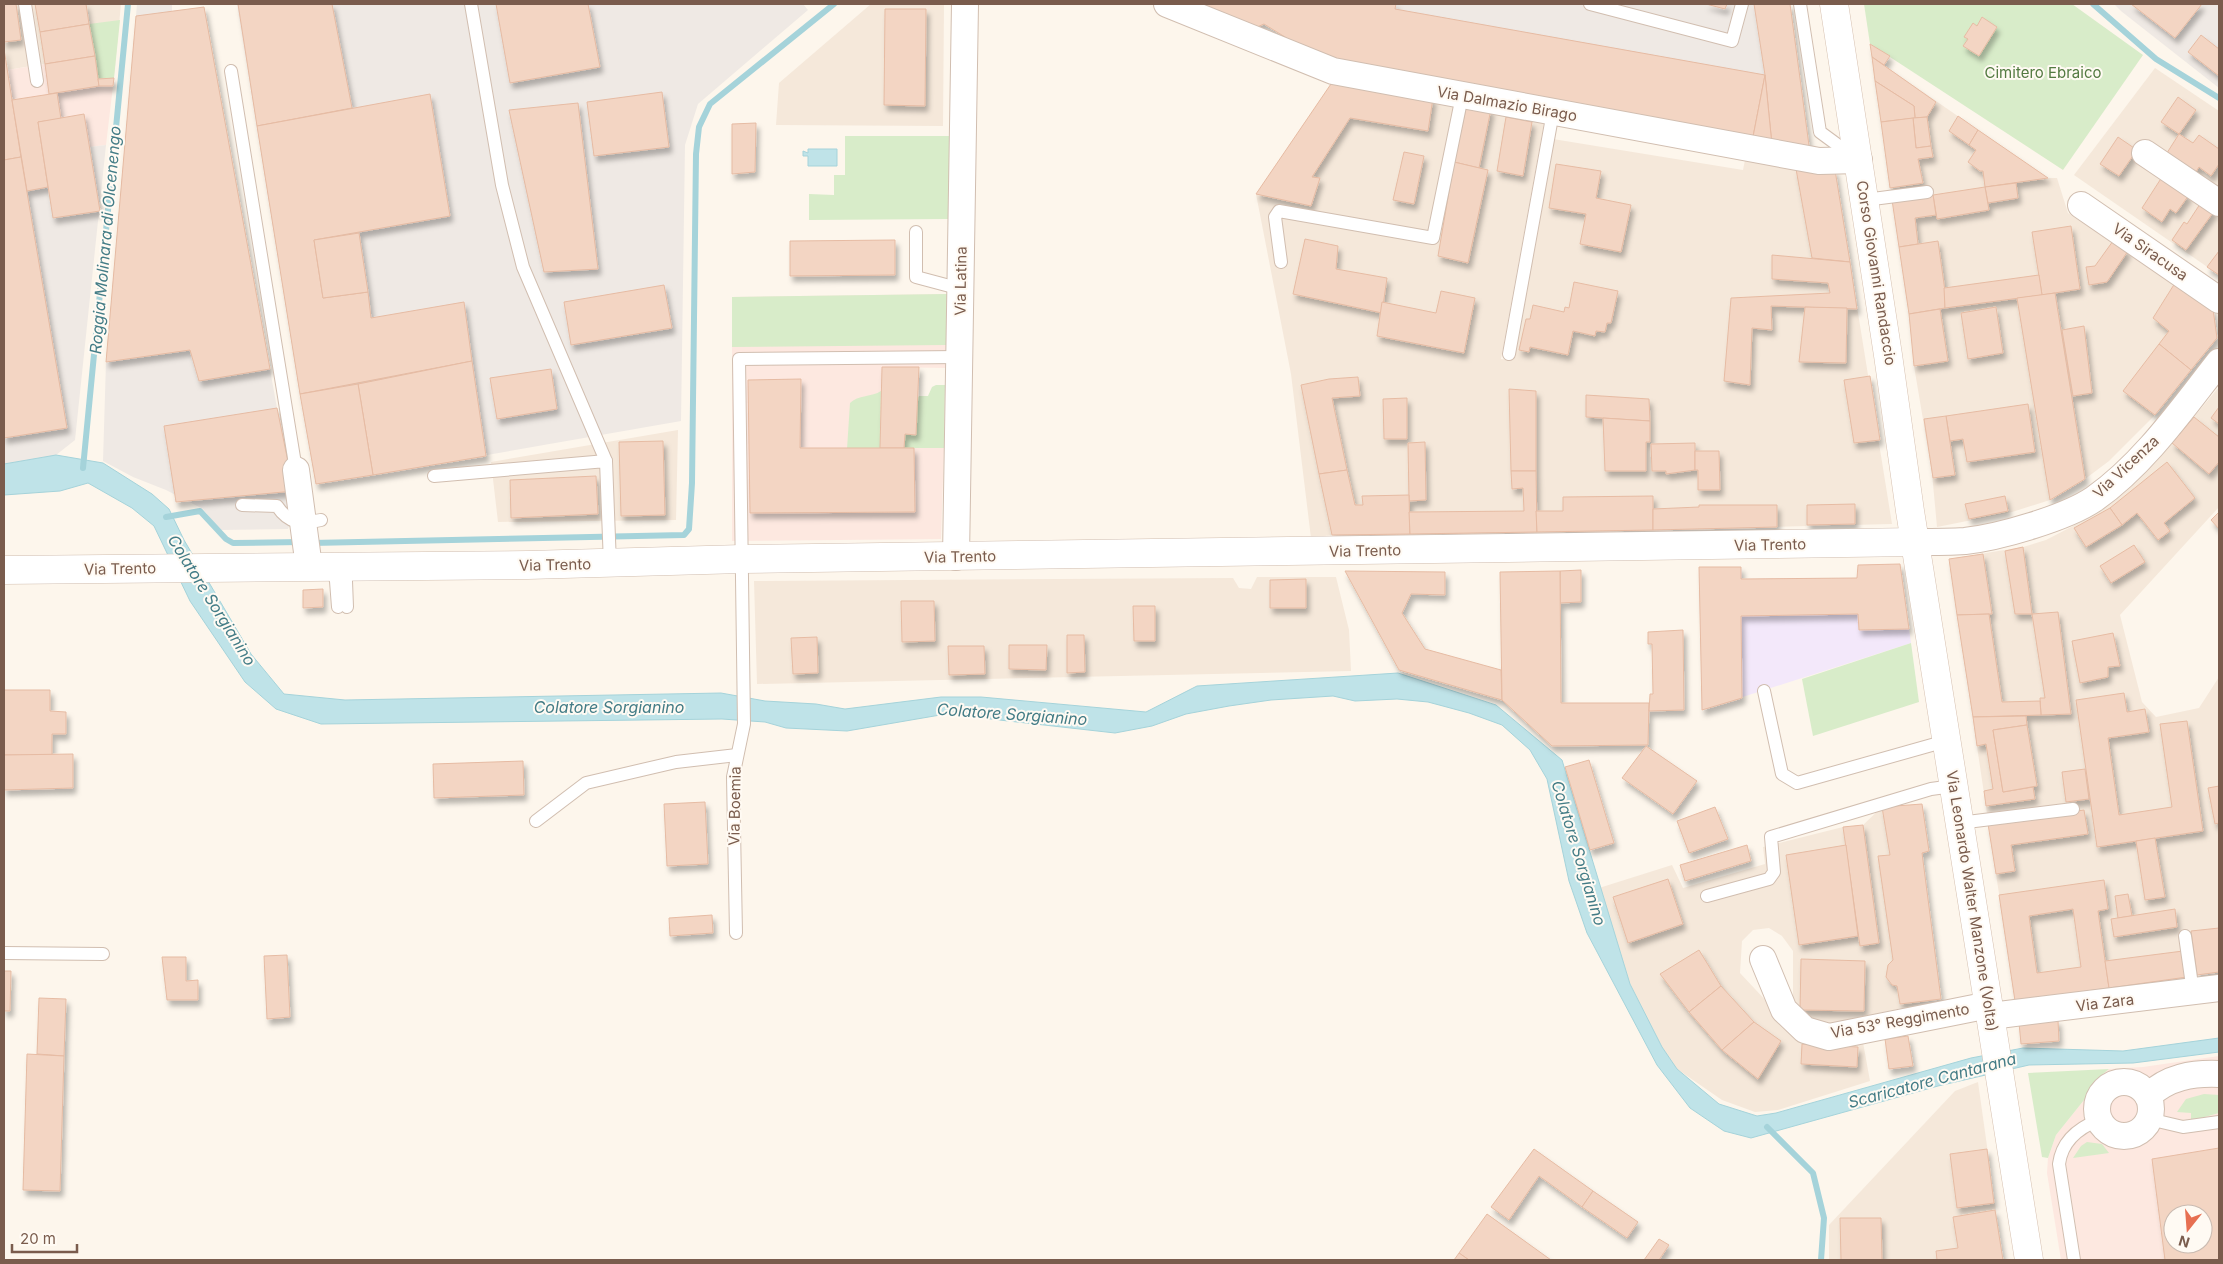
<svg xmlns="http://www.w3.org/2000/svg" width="2223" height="1264" font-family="Inter,sans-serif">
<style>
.residential{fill:#f5e8da}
.commercial{fill:#fde8e0;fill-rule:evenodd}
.industrial{fill:#efe9e4}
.education{fill:#f3e8fa}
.green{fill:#d8ecc9}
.water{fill:#bfe3e8;stroke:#a5d3da}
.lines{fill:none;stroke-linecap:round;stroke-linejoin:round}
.stream{stroke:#a5d3da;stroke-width:6}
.building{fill:#f3d5c3;stroke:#e6bba3;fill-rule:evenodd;filter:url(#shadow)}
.service-casing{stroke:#d1beb0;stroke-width:14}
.minor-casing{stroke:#d1beb0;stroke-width:28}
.tertiary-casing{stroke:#d1beb0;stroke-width:29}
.secondary-casing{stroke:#d6c0b0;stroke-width:29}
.service{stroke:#fff;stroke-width:12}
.minor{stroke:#fff;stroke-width:26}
.tertiary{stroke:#fff;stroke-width:28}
.secondary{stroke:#fff;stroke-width:28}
.labels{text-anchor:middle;stroke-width:4;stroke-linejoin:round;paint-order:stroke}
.park-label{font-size:15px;fill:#537a41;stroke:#fffaf3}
.street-label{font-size:15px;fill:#7a5c4d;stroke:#fffaf3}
.water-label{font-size:16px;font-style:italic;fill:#437c86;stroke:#fffaf3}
</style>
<defs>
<filter id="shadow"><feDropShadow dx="3" dy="5.5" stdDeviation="2.5" flood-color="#0004"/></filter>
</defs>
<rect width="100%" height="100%" fill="#fdf6ec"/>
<g class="residential">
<polygon points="4,4 121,4 113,86 94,56 7,70 4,49"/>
<polygon points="871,4 944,4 943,126 776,125 779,83"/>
<polygon points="1872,57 2048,178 2057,178 2068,213 2213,309 2217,338 2155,415 2109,461 2085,479 2050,500 2012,512 1937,527 1932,473 1914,366 1909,314"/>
<polygon points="2155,68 2219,111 2219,275 2074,175"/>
<polygon points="1333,81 1545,117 1501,359 1512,360 1553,139 1743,170 1746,155 1835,170 1892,524 1653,530 1332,535 1311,538 1291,374 1256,194"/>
<polygon points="2219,387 2219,507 2120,615 2142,702 2156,717 2199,708 2219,677 2219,972 2015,1001 1949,559 2023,547 2046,540 2073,526 2117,495 2172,443"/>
<polygon points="678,430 676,520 498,522 491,462"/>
<polygon points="1257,577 1336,577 1349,630 1351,671 757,684 754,581 1233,578 1239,588 1251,589"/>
<polygon points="1922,804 1929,851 1922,854 1941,999 1815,1028 1800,1018 1793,1008 1793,951 1782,936 1769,928 1753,930 1742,941 1740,973 1797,1034 1817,1040 1842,1040 1862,1037 1870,1081 1778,1110 1755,1112 1722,1100 1677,1069 1662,1047 1630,984 1599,888 1672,865 1683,888 1765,864 1763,847 1843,827 1863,825 1882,807"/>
<polygon points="1978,1082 2003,1260 1829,1260 1829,1225 1955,1091"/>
</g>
<g class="commercial">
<polygon points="95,56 113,86 106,145 90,147 56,120 16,126 7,70"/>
<polygon points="947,294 946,368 882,367 880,448 944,448 941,539 732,541 732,297"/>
<path d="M 2219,1056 L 2219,1260 L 2061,1260 L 2047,1173 L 2048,1158 L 2056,1135 L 2088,1095 L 2097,1079 L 2109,1069 L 2143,1067 ZM 2173,1214 L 2203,1214 L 2203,1244 L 2173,1244 Z"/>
</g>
<g class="industrial">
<polygon points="137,4 172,4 172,11 204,7 277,408 297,508 288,529 220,530 203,509 166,490 133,477 103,461 106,362"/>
<polygon points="237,4 803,4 808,10 698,104 685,145 681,421 373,475 358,384 300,394"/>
<polygon points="1185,4 1754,4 1765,75 1335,68 1264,24 1248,31"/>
<polygon points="2114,4 2219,4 2219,88 2121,11"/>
<polygon points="4,49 16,126 84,114 90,147 106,145 75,440 56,455 4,464"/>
</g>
<polygon class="education" points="1900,564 1911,643 1702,710 1699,567 1741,567 1742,579 1857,578 1858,565"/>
<g class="green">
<polygon points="1864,4 2072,4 2143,55 2063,170 1870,44"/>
<polygon points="120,20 114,78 98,79 89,24"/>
<polygon points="845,136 950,136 949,219 809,220 809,194 834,195 834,175 845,175"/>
<polygon points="947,294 946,345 732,347 732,297"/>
<polygon points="936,385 945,385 944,448 904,448 905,434 915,435 917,399 919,396 928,396 932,387"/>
<path d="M 881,391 L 880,448 L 847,449 L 850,403 C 858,395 872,397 881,391 Z"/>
<polygon points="1911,643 1919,702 1813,736 1802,679"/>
<polygon points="2109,1069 2097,1079 2088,1095 2056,1135 2048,1158 2042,1157 2028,1073"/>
<polygon points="2204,1094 2219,1095 2219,1113 2201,1118 2191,1119 2191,1113 2177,1112 2186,1099"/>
<polygon points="2087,1142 2102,1144 2109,1153 2073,1158 2081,1146"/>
</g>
<g class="water">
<polygon points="808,149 837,149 837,166 808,166 808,156 803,156 803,151 808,153"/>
<polygon points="56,455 103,463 152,494 169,509 184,540 251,654 284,694 345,700 721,693 765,701 816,704 845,709 941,697 981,697 1146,712 1197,686 1398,673 1496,705 1562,760 1630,984 1662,1047 1677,1069 1719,1104 1757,1116 1776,1113 1971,1058 2023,1048 2123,1051 2219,1038 2219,1052 2133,1063 2029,1065 1938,1086 1751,1138 1724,1131 1690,1108 1657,1065 1587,933 1569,881 1547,779 1530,750 1502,725 1469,713 1428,702 1397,699 1355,701 1333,696 1271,700 1229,706 1186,714 1152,726 1115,733 946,714 847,731 786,728 765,722 722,719 321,724 276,709 245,682 190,601 154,526 132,508 88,483 60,491 4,495 4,464"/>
</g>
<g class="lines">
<g class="stream">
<polyline points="2093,4 2156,59 2219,98"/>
<polyline points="83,468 128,4"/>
<polyline points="166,517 200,511 226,539 233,543 300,542"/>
<polyline points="312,543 684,535 689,529 692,483 696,154 699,127 710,104 834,4"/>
<polyline points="1767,1127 1813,1173 1824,1218 1821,1260"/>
</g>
</g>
<g class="building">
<polygon points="4,4 16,4 21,40 4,42"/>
<polygon points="35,4 86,4 89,24 40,32"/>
<polygon points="238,4 332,4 352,108 257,126"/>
<polygon points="496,4 588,4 600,67 510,83"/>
<polygon points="1185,4 1396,4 1395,9 1765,75 1752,142 1335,68 1264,24 1248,31"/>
<polygon points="1706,4 1727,4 1725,9"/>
<polygon points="1754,4 1790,4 1810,153 1772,145 1765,75"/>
<polygon points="2131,4 2202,4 2175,38"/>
<polygon points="204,7 270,369 199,381 190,350 106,362 136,16"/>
<polygon points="885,9 926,9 925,106 884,105"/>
<polygon points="1982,17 1997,27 1979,56 1963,46 1968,39 1964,37 1973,23 1977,26"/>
<polygon points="89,24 95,56 45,64 40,32"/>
<polygon points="2201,35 2219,49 2219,76 2188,52"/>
<polygon points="1870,44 1890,56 1884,65 1872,57"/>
<polygon points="4,49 21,157 4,160"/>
<polygon points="95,56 99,86 49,94 45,64"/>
<polygon points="1872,57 1936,102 1927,117 1915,118 1914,106 1875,81"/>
<polygon points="1765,75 1772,145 1752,142"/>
<polygon points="114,78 113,86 99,86 98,79"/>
<polygon points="1333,81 1433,98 1428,131 1350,118 1312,177 1320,178 1311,206 1256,194"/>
<polygon points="1875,81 1914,106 1915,118 1881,122"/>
<polygon points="662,92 669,147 594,156 587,102"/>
<polygon points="57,93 61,119 38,122 48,187 27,191 12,100"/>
<polygon points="430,94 450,216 314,240 323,298 368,292 371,318 464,302 472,361 300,394 257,126"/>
<polygon points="2178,97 2196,110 2179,134 2161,122"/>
<polygon points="578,103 598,269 544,272 509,110"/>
<polygon points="1467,104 1491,109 1479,168 1454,162"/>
<polygon points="84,114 100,211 53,218 38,122"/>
<polygon points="1958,116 1978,130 1969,145 1949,131"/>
<polygon points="1506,117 1532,122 1523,176 1497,171"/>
<polygon points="1927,117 1931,146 1916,148 1913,118"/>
<polygon points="1913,118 1916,148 1931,146 1933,157 1918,159 1923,183 1890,188 1881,122"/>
<polygon points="756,123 755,172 732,174 732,124"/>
<polygon points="1978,130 2048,178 1985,187 1983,171 1980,171 1968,162 1976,150 1969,145"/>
<polygon points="2179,134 2193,143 2199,135 2219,149 2219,164 2211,176 2199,167 2194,175 2165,156"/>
<polygon points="2118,137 2137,150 2119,176 2100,164"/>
<polygon points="1404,152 1424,156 1414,204 1393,200"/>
<polygon points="21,157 67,428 4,438 4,160"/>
<polygon points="1454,162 1488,170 1468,263 1438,256"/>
<polygon points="1556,164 1601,171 1596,198 1631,205 1621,252 1580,244 1586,214 1549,208"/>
<polygon points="1796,169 1835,170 1850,262 1812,258"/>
<polygon points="2162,177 2189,195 2176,213 2170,209 2162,222 2142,208"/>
<polygon points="2016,183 2018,198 1988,203 1985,187"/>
<polygon points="1985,187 1989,210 1937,219 1933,195"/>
<polygon points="1933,195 1936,215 1915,218 1918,244 1899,247 1892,200"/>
<polygon points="2202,201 2215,210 2186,250 2172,240 2184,222 2187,224"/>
<polygon points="2071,226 2080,289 2042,295 2032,232"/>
<polygon points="359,233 368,292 323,298 314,240"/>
<polygon points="1305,239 1338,246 1336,269 1387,278 1382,313 1293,294"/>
<polygon points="895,240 895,275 790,276 790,241"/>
<polygon points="1938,241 1945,291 1945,308 1909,314 1899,247"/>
<polygon points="2113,241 2128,251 2107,282 2089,285 2086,267 2095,266"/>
<polygon points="2219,251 2219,275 2207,267"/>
<polygon points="1772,255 1850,262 1857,309 1771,306 1772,330 1752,328 1750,385 1724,381 1731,298 1830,293 1828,283 1772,279"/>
<polygon points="2039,275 2042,295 1945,308 1944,288"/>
<polygon points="1574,282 1618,291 1611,323 1607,323 1605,332 1596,331 1595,336 1573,331 1568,355 1530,347 1529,352 1519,350 1526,319 1530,319 1533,305 1564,312 1565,307 1569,308"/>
<polygon points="2175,283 2213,309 2217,338 2191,370 2159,344 2169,331 2153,318"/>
<polygon points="664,285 672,328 571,345 564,302"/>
<polygon points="1441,291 1475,298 1464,353 1377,336 1382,302 1436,313"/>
<polygon points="2055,293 2085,479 2050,500 2017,298"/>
<polygon points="1805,307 1847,308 1846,363 1799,362"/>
<polygon points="1996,307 2003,353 1968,359 1961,313"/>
<polygon points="1940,309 1948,361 1914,366 1909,314"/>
<polygon points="2084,326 2092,393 2073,396 2062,330"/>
<polygon points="2159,344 2191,370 2155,415 2123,391"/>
<polygon points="472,361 486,456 373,475 358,384"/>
<polygon points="882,367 919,367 916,435 905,434 904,448 880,448"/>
<polygon points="551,369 557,409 497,419 490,378"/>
<polygon points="1870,376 1880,440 1854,443 1844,380"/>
<polygon points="1358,377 1360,396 1332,398 1347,470 1319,474 1301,385 1329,379"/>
<polygon points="801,379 800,448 914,448 915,512 750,513 748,380"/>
<polygon points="358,384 373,475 316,484 300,394"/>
<polygon points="1509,389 1536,391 1536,471 1511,471"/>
<polygon points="1586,395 1649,399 1650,421 1586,417"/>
<polygon points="1407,398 1407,439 1384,439 1383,399"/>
<polygon points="2028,404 2035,452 1967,462 1963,439 1950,441 1946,416"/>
<polygon points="2219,407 2219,424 2211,418"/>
<polygon points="277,408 294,491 176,502 164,426"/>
<polygon points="1946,416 1955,475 1933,478 1924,419"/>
<polygon points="2194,417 2219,437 2219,462 2209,474 2172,443"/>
<polygon points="1603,418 1650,421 1650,442 1646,442 1646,471 1605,471"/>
<polygon points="663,441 665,515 621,516 619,442"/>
<polygon points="1425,442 1426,500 1409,501 1408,443"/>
<polygon points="1695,443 1695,470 1666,474 1666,471 1652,471 1651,444"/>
<polygon points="1695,451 1719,451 1720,490 1698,490 1698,470 1695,470"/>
<polygon points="2167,462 2195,498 2164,523 2170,531 2158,540 2137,513 2122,525 2110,508"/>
<polygon points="1347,470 1355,505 1363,505 1362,496 1409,495 1410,534 1332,535 1319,474"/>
<polygon points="1511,471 1536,471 1537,532 1410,534 1409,512 1524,511 1523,488 1512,489"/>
<polygon points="596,476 598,514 511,518 510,480"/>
<polygon points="1653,496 1653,530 1537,532 1536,511 1563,511 1563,497"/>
<polygon points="2005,496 2008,511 1969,519 1965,504"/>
<polygon points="1855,504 1855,524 1807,525 1807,505"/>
<polygon points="1699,505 1777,505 1777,527 1653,530 1653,509 1699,507"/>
<polygon points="2110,508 2122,525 2086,547 2074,528"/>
<polygon points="2219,512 2219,529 2211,520"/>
<polygon points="2134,545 2145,562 2111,583 2100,566"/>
<polygon points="2023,547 2032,614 2015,614 2005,551"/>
<polygon points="1983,554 1992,614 1957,615 1949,559"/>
<polygon points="1900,564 1909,629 1859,630 1858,614 1741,616 1742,698 1702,710 1699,567 1741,567 1741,579 1857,578 1858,565"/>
<polygon points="1581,570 1581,602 1560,603 1560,571"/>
<polygon points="1345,571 1445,572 1445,595 1411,594 1402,613 1425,649 1501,670 1502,700 1399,670"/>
<polygon points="1560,571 1561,703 1649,703 1648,745 1552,746 1502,700 1500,572"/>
<polygon points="1306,579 1306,608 1270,608 1270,580"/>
<polygon points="323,589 323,607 303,608 303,590"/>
<polygon points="901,601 934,601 935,641 902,642"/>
<polygon points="1133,606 1155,606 1155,641 1134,641"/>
<polygon points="2058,612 2071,714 2041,715 2040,698 2045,698 2032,614"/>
<polygon points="1989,614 2002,702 2040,701 2041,715 1973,717 1957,615"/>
<polygon points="1683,630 1684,710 1649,711 1650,694 1653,694 1652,644 1648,644 1648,632"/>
<polygon points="2113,633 2120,666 2108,667 2108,677 2080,683 2072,641"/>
<polygon points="1067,635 1084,635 1085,672 1067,673"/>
<polygon points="817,637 818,673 793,674 791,638"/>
<polygon points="1009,645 1047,645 1046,670 1009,669"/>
<polygon points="948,646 984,646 985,674 949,675"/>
<polygon points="4,690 50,690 50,711 66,712 66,734 52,734 52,755 4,755"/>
<polygon points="2124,693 2127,712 2145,709 2149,732 2108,738 2119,815 2172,807 2160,724 2187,721 2203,831 2097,847 2076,700"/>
<polygon points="2026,716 2027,725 1993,730 2003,792 2033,787 2035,799 1986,806 1984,791 1993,789 1986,744 1977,746 1973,717"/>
<polygon points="2027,725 2037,786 2003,792 1993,730"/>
<polygon points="1646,746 1697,781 1673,814 1622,778"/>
<polygon points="73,754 73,788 4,790 4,755"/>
<polygon points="1589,760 1614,843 1590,850 1565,767"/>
<polygon points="523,761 524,795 434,798 433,764"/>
<polygon points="2085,769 2089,799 2066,802 2062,772"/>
<polygon points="2219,786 2219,823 2215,824 2208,788"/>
<polygon points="705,802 708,864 667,866 664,804"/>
<polygon points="1922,804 1929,851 1922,853 1941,999 1900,1004 1897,986 1892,985 1886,977 1888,965 1893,960 1878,856 1890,855 1882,807"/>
<polygon points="1715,807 1728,839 1689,853 1677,821"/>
<polygon points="2084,810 2088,834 2011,845 2015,871 1996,874 1988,824"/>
<polygon points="1863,825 1879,943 1860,946 1843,827"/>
<polygon points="2155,838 2165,897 2145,900 2136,841"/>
<polygon points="1747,845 1751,861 1685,881 1680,865"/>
<polygon points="1846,845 1858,936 1799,945 1786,855"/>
<polygon points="1668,879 1683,924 1628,943 1613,897"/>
<path d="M 2104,880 L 2108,909 L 2098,911 L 2109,988 L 2015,1001 L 1999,895 ZM 2073,909 L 2081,967 L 2037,973 L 2029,916 Z"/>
<polygon points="2128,894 2132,916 2118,918 2115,896"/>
<polygon points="2175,909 2177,927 2114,937 2111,919"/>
<polygon points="712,915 713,933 670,936 669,918"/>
<polygon points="2219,928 2219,972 2197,975 2191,931"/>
<polygon points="1699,950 1721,986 1689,1012 1660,974"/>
<polygon points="2183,951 2187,977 2109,988 2105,961"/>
<polygon points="287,955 290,1017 267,1019 264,956"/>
<polygon points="162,957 186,957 186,981 198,980 198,1000 167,1000"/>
<polygon points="1801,959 1865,961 1864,1011 1800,1010"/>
<polygon points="4,971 11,971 10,1011 4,1011"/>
<polygon points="1721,986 1754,1022 1722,1050 1689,1012"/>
<polygon points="39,998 66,999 64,1056 37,1054"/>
<polygon points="2058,1020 2059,1041 2021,1044 2019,1023"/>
<polygon points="1754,1022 1781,1041 1758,1079 1722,1050"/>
<polygon points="1908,1036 1913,1066 1889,1069 1885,1039"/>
<polygon points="1802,1044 1858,1047 1857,1067 1801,1064"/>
<polygon points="27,1054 64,1056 60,1191 23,1190"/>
<path d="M 2219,1148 L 2219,1260 L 2165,1260 L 2152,1159 ZM 2173,1214 L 2203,1214 L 2203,1244 L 2173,1244 Z"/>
<polygon points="1534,1149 1593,1191 1582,1207 1539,1176 1509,1220 1491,1207"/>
<polygon points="1987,1149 1994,1203 1957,1208 1950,1154"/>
<polygon points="1593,1191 1638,1222 1627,1238 1582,1207"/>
<polygon points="1995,1210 2003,1260 1937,1260 1936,1251 1958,1248 1953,1217"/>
<polygon points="1487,1214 1551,1260 1469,1260 1459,1253"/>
<polygon points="1840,1218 1881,1218 1882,1260 1841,1260"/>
<polygon points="1659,1239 1669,1245 1659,1260 1644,1260"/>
<polygon points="1459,1253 1469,1260 1454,1260"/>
</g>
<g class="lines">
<g class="service-casing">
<g id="service">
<polyline points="25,4 37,81"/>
<polyline points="471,4 502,185 523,267 606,461"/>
<polyline points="1590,4 1732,41 1742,4"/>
<polyline points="1800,4 1820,132 1854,157"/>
<polyline points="231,71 296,470"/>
<polyline points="1865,200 1927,192"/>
<polyline points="916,232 916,277 961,289"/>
<polyline points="1281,262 1275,217 1279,211 1433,238 1462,96"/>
<polyline points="1509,354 1553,112"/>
<polyline points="434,476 606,461 610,564"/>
<path d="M 242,505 L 277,506 C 289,524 301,524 321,520"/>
<polyline points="332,567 336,581 338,607"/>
<polyline points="334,569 346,581 347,607"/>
<polyline points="1764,691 1782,774 1797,783 1946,741"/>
<polyline points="536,821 586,783 676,762 737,755"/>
<polyline points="1959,823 2073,809"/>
<polyline points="1707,896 1769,879 1774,872 1771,837 1931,789 1953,786"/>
<polyline points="736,933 733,777 744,724 739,359 960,357"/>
<polyline points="2185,936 2193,992"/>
<polyline points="4,953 103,954"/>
<polyline points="2149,1119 2183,1127 2219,1122"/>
<path d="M 2074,1260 L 2059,1164 C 2062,1141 2078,1128 2099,1120"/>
</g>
</g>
<g class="minor-casing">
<g id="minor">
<polyline points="1167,4 1333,71 1819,161 1859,160"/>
<polyline points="2145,153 2219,203"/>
<polyline points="2081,205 2219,300"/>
<polyline points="296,470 309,567"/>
<path d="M 1916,542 C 1932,542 1949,542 1965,541 C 2000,537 2066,518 2094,499 C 2144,464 2182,409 2219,362"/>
<polyline points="956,557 965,4"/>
<polyline points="1763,959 1784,1010 1805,1030 1829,1037 1989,1005"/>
<polyline points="1991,1016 2219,988"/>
<circle cx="2124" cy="1109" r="27"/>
<path d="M 2148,1096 C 2168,1077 2192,1073 2219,1074"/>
</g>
</g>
<g class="tertiary-casing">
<polyline id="tertiary" points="4,570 528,565 742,559 1916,542"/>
</g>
<g class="secondary-casing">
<polyline id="secondary" points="1834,4 1888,355 1910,511 2029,1260"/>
</g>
<use href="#service" class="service"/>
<use href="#minor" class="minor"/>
<use href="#tertiary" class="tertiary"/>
<use href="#secondary" class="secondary"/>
</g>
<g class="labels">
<g class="park-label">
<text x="2043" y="78">Cimitero Ebraico</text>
</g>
<g class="street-label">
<text transform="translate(1507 104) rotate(10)" y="5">Via Dalmazio Birago</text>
<text transform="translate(2150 252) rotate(35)" y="5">Via Siracusa</text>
<text transform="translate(1876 273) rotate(81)" y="5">Corso Giovanni Randaccio</text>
<text transform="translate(961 281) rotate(-89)" y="5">Via Latina</text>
<text transform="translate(2126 467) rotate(-43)" y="5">Via Vicenza</text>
<text transform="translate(1770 545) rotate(-1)" y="5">Via Trento</text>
<text transform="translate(1365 551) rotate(-1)" y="5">Via Trento</text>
<text transform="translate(960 557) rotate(-1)" y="5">Via Trento</text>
<text transform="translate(555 565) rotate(-1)" y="5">Via Trento</text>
<text transform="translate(120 569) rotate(-1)" y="5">Via Trento</text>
<text transform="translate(735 806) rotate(-89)" y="5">Via Boemia</text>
<text transform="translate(1972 901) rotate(81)" y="5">Via Leonardo Walter Manzone (Volta)</text>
<text transform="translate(2105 1003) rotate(-7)" y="5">Via Zara</text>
<text transform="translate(1900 1021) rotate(-10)" y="5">Via 53° Reggimento</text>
</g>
<g class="water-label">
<text transform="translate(105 240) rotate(-85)" y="6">Roggia Molinara di Olcenengo</text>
<text transform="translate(212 600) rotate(58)" y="6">Colatore Sorgianino</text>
<text x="609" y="713">Colatore Sorgianino</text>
<text transform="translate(1012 714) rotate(4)" y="6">Colatore Sorgianino</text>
<text transform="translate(1579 853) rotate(73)" y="6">Colatore Sorgianino</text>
<text transform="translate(1932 1080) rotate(-15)" y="6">Scaricatore Cantarana</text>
</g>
</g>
<rect width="2223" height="1264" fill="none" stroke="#7a5c4d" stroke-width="10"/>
<g transform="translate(2188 1229) rotate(197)"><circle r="24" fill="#fffaf3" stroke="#cabbb1"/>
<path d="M0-4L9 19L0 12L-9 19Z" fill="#e76f51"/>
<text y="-8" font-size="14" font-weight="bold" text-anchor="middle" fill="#7a5c4d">N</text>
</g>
<path d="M12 1244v8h65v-8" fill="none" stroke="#7a5c4d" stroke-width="2.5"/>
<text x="20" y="1244" font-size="15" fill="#7a5c4d" stroke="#fffaf3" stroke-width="4" paint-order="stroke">20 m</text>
</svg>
